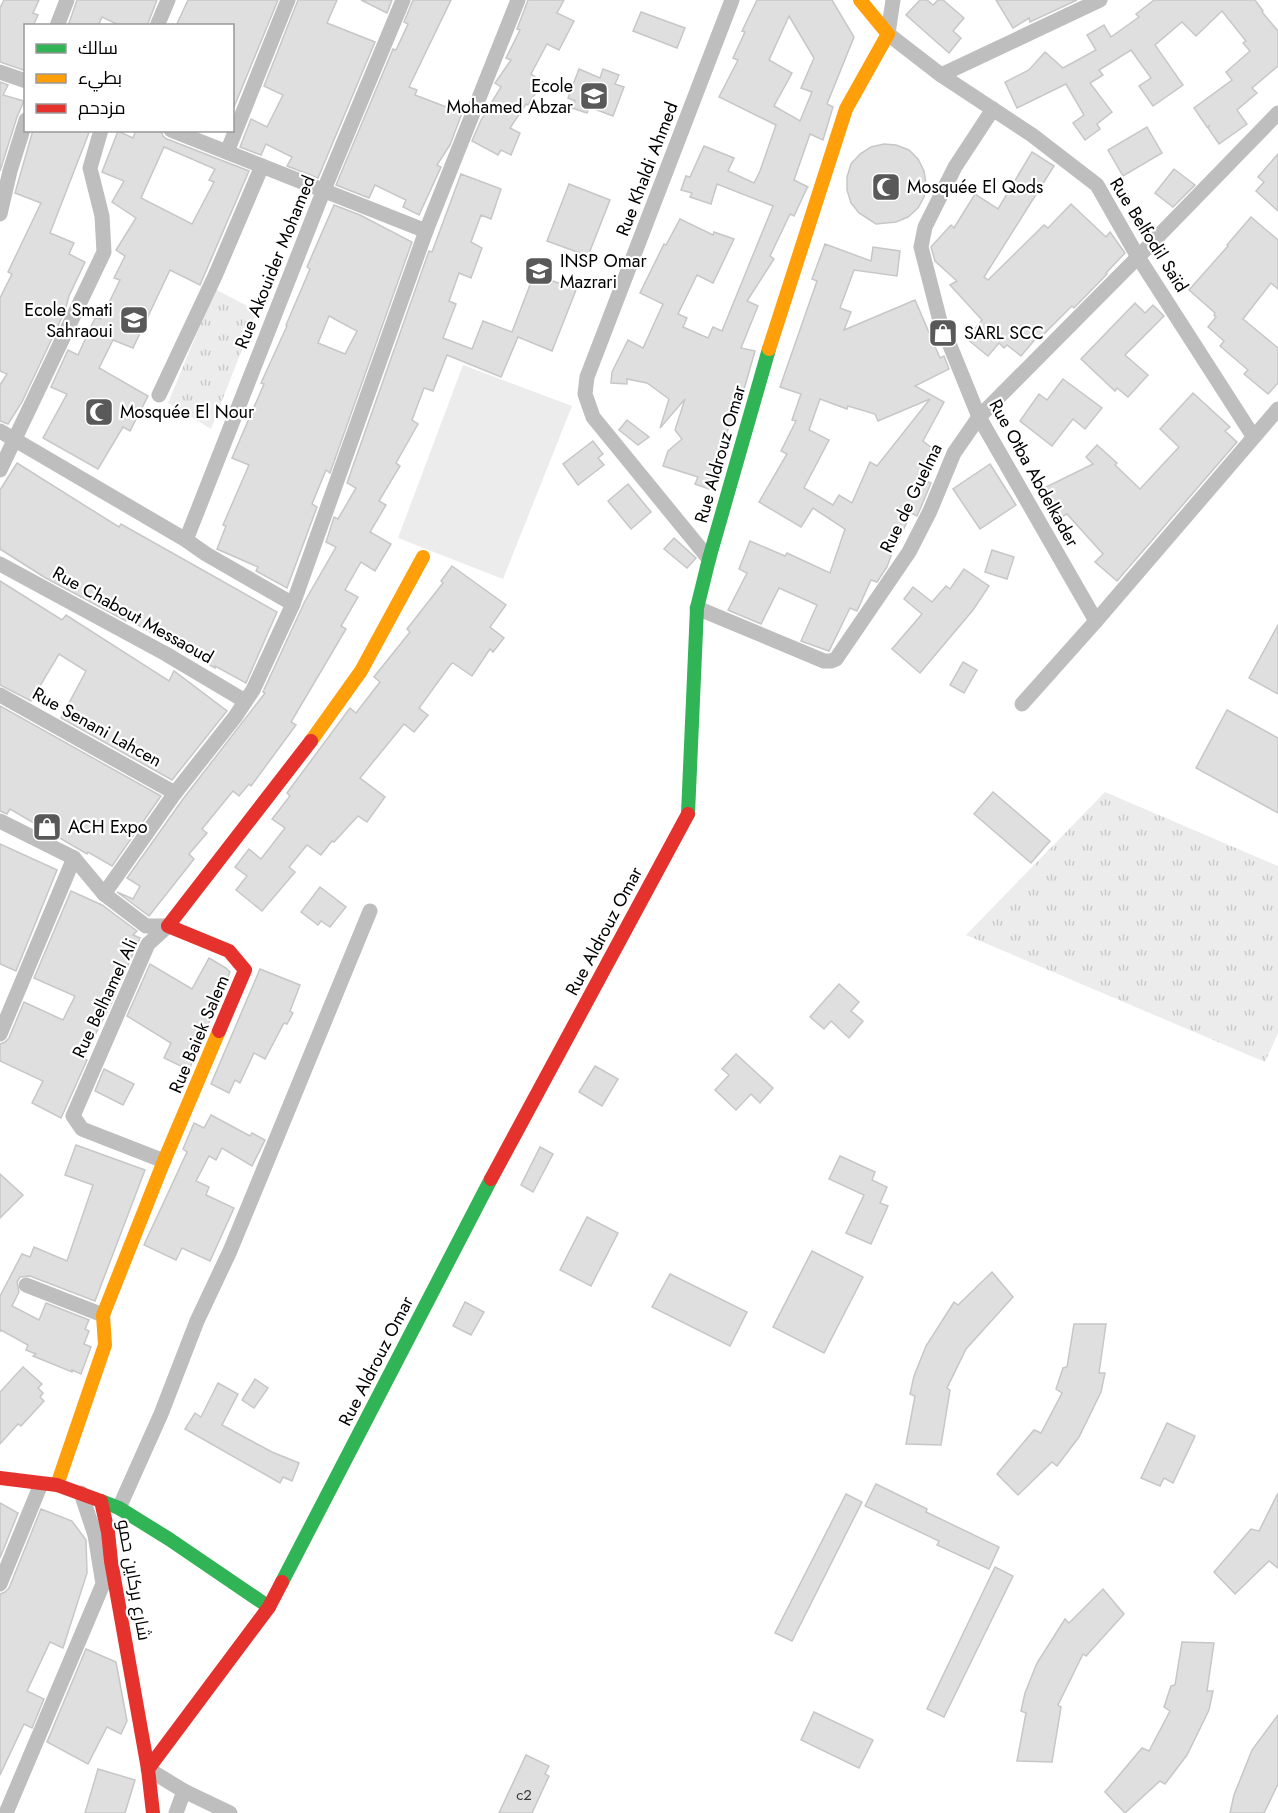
<svg xmlns="http://www.w3.org/2000/svg" width="1278" height="1813" font-family="Jost,Cairo,sans-serif">
<style>
.grass{fill:url(#grass-tufts)}
.garden{fill:#ececec}
.building{fill:#dfdfdf;stroke:#c7c7c7;stroke-width:1.5;fill-rule:evenodd}
.lines{fill:none;stroke-linecap:round;stroke-linejoin:round}
.street{stroke:#bebebe;stroke-width:15}
.fast{stroke:#30b455;stroke-width:14}
.slow{stroke:#ff9f0a;stroke-width:14}
.jam{stroke:#e5322d;stroke-width:14}
.labels{text-anchor:middle;stroke-width:4.5;stroke-linejoin:round;paint-order:stroke}
.number-label{font-size:15px;fill:#383838}
.poi-label{font-size:18px;fill:#000;stroke:#fff;text-anchor:start}
.street-label{font-size:18px;fill:#000;stroke:#fff}
</style>
<defs>
<pattern id="grass-tufts" width="24" height="20" patternUnits="userSpaceOnUse" patternTransform="scale(1.5)"><rect width="24" height="20" fill="#ececec"/><path d="M3 7l-1-3M5 7V3M7 7l1-3M15 17l-1-3M17 17v-4M19 17l1-3" fill="none" stroke="#c9c9c9"/></pattern>
</defs>
<rect width="100%" height="100%" fill="#fff"/>
<g class="grass">
<polygon points="215,289 257,311 211,429 168,403"/>
<polygon points="1105,792 1278,866 1278,1033 1265,1062 966,935"/>
</g>
<polygon class="garden" points="463,365 572,406 503,579 398,538"/>
<g class="building">
<polygon points="4,0 39,0 33,13 38,15 33,26 26,26 26,71 0,62 0,8"/>
<polygon points="77,0 157,0 147,26 121,26 102,17 98,26 68,26"/>
<polygon points="188,0 278,0 232,112 232,26 176,26"/>
<polygon points="298,0 337,0 327,23 375,42 318,178 287,166 292,157 266,144 261,155 240,147 251,119 267,127 283,95 264,86"/>
<polygon points="361,0 392,0 387,13"/>
<polygon points="413,0 451,0 409,87 417,90 415,95 462,113 450,145 437,165 441,167 419,215 403,207 406,200 375,185 369,198 336,185 393,49 396,50 408,24 404,22"/>
<polygon points="528,0 564,0 557,13 574,21 559,50 547,44 531,74 543,82 528,105 526,104 510,128 520,133 511,155 501,150 498,155 472,141 481,120 501,87 495,83 511,60 506,58 520,30 517,29"/>
<path d="M 757,0 L 832,0 L 854,37 L 827,104 L 833,107 L 823,140 L 810,134 L 794,180 L 808,187 L 807,188 L 794,216 L 790,214 L 770,256 L 774,259 L 747,301 L 758,306 L 741,348 L 755,351 L 734,424 L 730,423 L 709,489 L 695,484 L 698,477 L 663,466 L 668,451 L 682,439 L 675,430 L 685,399 L 660,428 L 669,399 L 647,383 L 627,379 L 627,384 L 611,383 L 612,372 L 628,340 L 643,348 L 663,304 L 640,293 L 664,244 L 666,245 L 680,219 L 713,235 L 714,232 L 734,239 L 713,283 L 697,275 L 678,314 L 687,318 L 683,327 L 708,338 L 713,327 L 722,331 L 773,206 L 717,184 L 711,204 L 690,197 L 692,193 L 681,190 L 686,176 L 690,177 L 704,146 L 734,158 L 728,171 L 754,183 L 760,171 L 776,125 L 719,97 L 738,60 L 733,58 L 745,32 L 742,31 ZM 789,16 L 814,58 L 801,88 L 812,92 L 800,121 L 774,106 L 792,73 L 769,60 Z"/>
<polygon points="920,0 927,0 933,5 938,0 943,0 964,18 953,31 961,38 949,53 906,15"/>
<polygon points="996,0 1077,0 1030,22 1029,18 1013,28"/>
<polygon points="1154,0 1255,0 1263,11 1262,12 1278,31 1278,66 1252,88 1257,93 1237,110 1247,124 1219,144 1208,128 1209,126 1207,127 1194,108 1232,80 1226,72 1250,51 1243,43 1246,41 1222,11 1196,36 1182,22 1155,45 1183,85 1153,106 1139,86 1151,78 1131,50 1099,70 1103,75 1090,83 1112,112 1097,124 1100,129 1085,140 1073,123 1084,115 1066,84 1017,108 1005,82 1029,70 1045,52 1063,68 1096,50 1087,35 1104,25 1111,37 1139,17 1136,14"/>
<polygon points="641,12 685,28 677,48 633,31"/>
<polygon points="579,69 600,78 603,69 619,75 615,84 624,87 613,116 589,107 587,113 572,108 575,101 568,98"/>
<polygon points="0,82 8,85 3,95 24,101 17,117 0,171"/>
<polygon points="1147,127 1162,153 1123,176 1108,150"/>
<polygon points="33,130 90,130 50,233 74,243 69,254 85,262 69,296 65,311 22,402 8,424 0,421 0,385 7,374 0,371 0,298 12,274 8,272 41,203 15,193"/>
<path d="M 136,130 L 161,130 L 163,136 L 167,139 L 249,171 L 200,285 L 170,270 L 133,348 L 113,340 L 99,368 L 148,396 L 130,431 L 123,427 L 98,469 L 43,438 L 67,394 L 51,387 L 68,350 L 78,355 L 95,318 L 101,319 L 120,280 L 114,278 L 125,256 L 116,250 L 136,218 L 112,202 L 124,181 L 102,172 L 118,131 L 133,138 ZM 164,147 L 215,169 L 209,180 L 214,182 L 192,224 L 141,198 Z"/>
<polygon points="884,144 896,145 909,150 918,159 924,171 926,184 924,197 918,208 908,217 896,222 876,224 859,213 851,203 847,190 847,177 851,164 860,154 871,147"/>
<polygon points="1032,152 1054,166 984,277 988,280 1044,225 1048,228 1071,204 1106,237 1110,232 1125,253 1106,273 1107,274 1074,308 1072,306 1040,338 1038,336 1021,356 1007,345 1004,348 999,343 988,356 967,339 982,320 950,285 957,281 935,261 931,247 951,225 954,228 975,194 998,209"/>
<polygon points="1278,154 1278,211 1256,191 1264,182 1258,177"/>
<polygon points="1174,169 1195,185 1173,207 1155,193"/>
<polygon points="461,174 501,189 491,219 481,215 471,242 482,248 471,278 459,273 449,301 456,304 443,338 472,349 483,321 512,332 533,277 547,282 548,279 576,290 552,351 518,337 501,377 447,355 433,391 424,388 412,420 418,424 396,463 400,466 379,501 386,505 370,532 391,544 375,571 361,562 345,590 358,597 341,626 346,629 291,722 296,725 251,786 249,784 239,796 233,791 202,829 207,833 189,854 194,859 149,916 117,892 133,899 140,886 127,878 183,799 265,693 263,692 305,601 336,547 326,542 334,517 338,519 356,488 347,483 429,251 432,252"/>
<polygon points="569,184 610,200 588,256 547,241"/>
<path d="M 334,205 L 360,215 L 412,242 L 330,473 L 326,470 L 312,504 L 317,507 L 287,588 L 256,571 L 258,567 L 217,549 L 226,526 L 223,525 L 249,465 L 232,458 L 264,384 L 261,383 L 287,326 L 286,325 L 310,269 L 307,267 ZM 329,316 L 357,331 L 345,354 L 318,343 Z"/>
<polygon points="1251,217 1278,240 1278,289 1271,283 1243,319 1278,348 1278,383 1268,394 1244,374 1248,370 1220,346 1224,341 1208,327 1216,317 1214,315 1215,313 1189,290 1228,246 1227,245"/>
<path d="M 825,244 L 871,261 L 873,247 L 900,251 L 897,276 L 854,270 L 840,308 L 851,312 L 844,330 L 915,300 L 940,358 L 944,356 L 949,369 L 915,386 L 944,402 L 923,441 L 937,452 L 917,477 L 931,483 L 921,507 L 917,516 L 911,513 L 896,546 L 895,545 L 887,567 L 877,582 L 871,580 L 857,611 L 850,608 L 829,651 L 801,641 L 817,605 L 779,588 L 761,624 L 728,610 L 747,573 L 739,569 L 750,541 L 785,556 L 787,553 L 830,573 L 845,529 L 813,508 L 801,527 L 759,502 L 787,454 L 781,451 L 796,421 L 792,420 L 801,394 L 780,387 L 817,281 L 812,279 ZM 820,399 L 847,409 L 848,406 L 875,414 L 878,421 L 930,399 L 877,466 L 870,462 L 852,503 L 839,495 L 833,505 L 804,488 L 829,440 L 809,430 Z"/>
<polygon points="1135,303 1145,313 1153,305 1164,316 1125,355 1148,375 1128,397 1117,388 1115,391 1081,359"/>
<polygon points="1063,379 1102,408 1085,429 1073,419 1052,446 1020,421 1039,394 1047,400"/>
<polygon points="1193,393 1230,427 1225,431 1237,442 1117,581 1095,562 1103,554 1067,514 1059,518 1044,488 1093,464 1086,457 1097,445 1117,463 1115,465 1140,489 1179,447 1160,429"/>
<polygon points="627,420 649,437 638,445 619,430"/>
<polygon points="593,441 603,454 598,458 604,465 578,485 563,464"/>
<polygon points="17,463 119,527 121,524 277,612 246,683 215,666 215,668 127,619 126,621 44,577 0,549 0,490"/>
<polygon points="990,464 1016,505 980,529 953,489"/>
<polygon points="628,484 651,512 631,529 608,501"/>
<polygon points="674,538 696,558 687,568 664,549"/>
<polygon points="992,550 1014,557 1007,579 985,572"/>
<polygon points="452,566 506,605 490,627 504,638 493,652 490,649 472,676 453,663 451,664 419,708 428,715 414,732 404,724 360,778 385,797 367,822 358,816 334,842 332,841 321,855 307,845 289,867 295,872 262,911 236,890 247,876 235,867 249,849 261,859 285,828 272,819 290,796 287,793 350,708 356,713 380,682 374,677 410,632 407,629 443,583 441,581"/>
<polygon points="964,569 989,586 973,610 920,673 892,649 922,614 904,599 913,587 932,602 946,586 950,589"/>
<polygon points="0,581 62,620 66,615 169,681 174,671 227,711 172,780 61,718 86,671 59,654 31,701 0,685"/>
<polygon points="1278,625 1278,694 1249,678"/>
<polygon points="963,662 977,670 964,693 950,685"/>
<polygon points="0,706 161,796 112,866 88,852 87,854 10,809 7,814 0,811"/>
<polygon points="1227,710 1278,738 1278,813 1196,768"/>
<polygon points="993,792 1050,841 1031,863 974,814"/>
<polygon points="0,844 57,870 16,971 0,964"/>
<polygon points="320,887 346,907 330,927 321,921 318,925 301,912"/>
<polygon points="71,891 102,905 137,931 133,935 140,938 110,1006 83,1058 87,1060 61,1118 32,1103 43,1081 0,1061 0,1044 5,1042 9,1038 24,1002 63,1020 75,996 34,978"/>
<polygon points="209,958 226,968 230,972 189,1070 164,1058 171,1043 127,1016 150,964 192,989"/>
<polygon points="260,969 300,985 290,1011 293,1013 287,1024 284,1023 265,1059 254,1053 240,1083 235,1080 229,1093 211,1084"/>
<polygon points="839,984 859,1002 851,1011 863,1021 849,1038 831,1021 824,1029 810,1017"/>
<polygon points="736,1054 773,1088 760,1103 751,1094 736,1110 715,1090 729,1075 722,1069"/>
<polygon points="595,1066 618,1079 602,1106 579,1092"/>
<polygon points="104,1069 134,1084 123,1105 95,1091"/>
<polygon points="211,1115 250,1136 252,1133 265,1140 252,1166 222,1148 216,1160 209,1156 196,1181 209,1187 206,1195 234,1208 210,1261 182,1248 176,1260 144,1245 187,1152 183,1149 194,1123 204,1128"/>
<polygon points="76,1145 145,1170 95,1301 30,1276 20,1277 17,1282 19,1292 12,1306 39,1320 46,1303 89,1320 85,1329 89,1331 84,1344 91,1347 81,1374 72,1370 72,1372 33,1356 36,1354 26,1350 28,1345 1,1330 0,1332 0,1296 22,1254 30,1257 34,1247 67,1261 93,1185 65,1175"/>
<polygon points="540,1147 553,1154 533,1192 521,1185"/>
<polygon points="840,1156 875,1172 872,1180 887,1187 880,1203 888,1206 871,1244 846,1233 864,1195 829,1179"/>
<polygon points="0,1174 23,1195 0,1218"/>
<polygon points="587,1217 618,1233 591,1286 560,1270"/>
<polygon points="812,1251 863,1277 824,1353 773,1327"/>
<polygon points="992,1272 1013,1297 966,1349 947,1388 950,1390 941,1445 906,1444 915,1396 910,1394 914,1376 926,1346 954,1302 958,1305"/>
<polygon points="670,1274 747,1312 730,1346 652,1307"/>
<polygon points="465,1302 484,1312 471,1335 453,1326"/>
<polygon points="1074,1324 1106,1324 1099,1373 1105,1373 1101,1392 1079,1437 1057,1466 1052,1462 1018,1495 997,1474 1034,1430 1041,1433 1062,1393 1056,1389 1063,1368 1067,1367"/>
<polygon points="23,1367 42,1384 38,1388 43,1393 40,1397 44,1401 21,1426 18,1424 0,1444 0,1392"/>
<polygon points="255,1379 268,1388 254,1408 242,1400"/>
<polygon points="218,1383 238,1394 222,1425 272,1452 299,1463 292,1481 283,1477 280,1483 185,1429 195,1413 201,1417"/>
<polygon points="1167,1423 1195,1436 1173,1483 1164,1478 1160,1486 1141,1478"/>
<polygon points="876,1484 927,1509 926,1512 999,1547 989,1569 937,1545 939,1541 865,1506"/>
<polygon points="1278,1493 1278,1568 1269,1561 1235,1594 1214,1572 1251,1529 1259,1531"/>
<polygon points="846,1494 862,1502 792,1641 775,1633"/>
<polygon points="0,1503 18,1513 0,1558"/>
<polygon points="41,1509 72,1521 86,1540 87,1573 63,1648 50,1642 27,1691 44,1699 32,1728 24,1724 0,1775 0,1594 5,1592 9,1588"/>
<polygon points="995,1567 1013,1576 944,1717 927,1709"/>
<polygon points="1103,1589 1124,1614 1086,1656 1083,1654 1058,1705 1061,1707 1052,1762 1017,1761 1026,1713 1021,1711 1025,1693 1037,1663 1065,1619 1069,1623"/>
<polygon points="1182,1642 1214,1643 1207,1691 1213,1691 1209,1710 1187,1755 1165,1784 1160,1781 1125,1813 1105,1792 1142,1748 1149,1751 1170,1711 1164,1707 1171,1686 1175,1685"/>
<polygon points="86,1649 116,1662 127,1721 121,1734 107,1727 88,1764 47,1742"/>
<polygon points="814,1712 873,1740 859,1768 801,1740"/>
<polygon points="1278,1715 1278,1784 1264,1813 1230,1813 1234,1795 1252,1750"/>
<polygon points="526,1755 549,1766 545,1774 549,1776 532,1813 499,1813"/>
<polygon points="98,1769 135,1780 125,1813 85,1813"/>
</g>
<g class="lines">
<g class="street">
<polyline points="893,0 888,34 941,75 1100,0"/>
<polyline points="57,26 67,0"/>
<polyline points="157,26 168,0"/>
<polyline points="0,72 26,81"/>
<polyline points="941,75 1032,135 1097,185 1138,257 1253,436"/>
<polyline points="993,109 955,167 925,227 921,247 940,321 979,417 1096,621"/>
<polyline points="171,130 426,231"/>
<polyline points="227,152 288,0"/>
<polyline points="0,214 10,171 26,120"/>
<polyline points="159,395 215,276 262,166"/>
<polyline points="0,431 186,540 206,554 293,604"/>
<polyline points="0,470 104,252 102,216 90,168 101,130"/>
<polyline points="186,540 323,192 403,0"/>
<polyline points="709,559 593,417 585,394 587,377 732,0"/>
<polyline points="0,564 166,654 245,701"/>
<polyline points="697,608 824,661 831,661 836,659 909,552 930,511 954,453 979,417 1138,257 1278,113"/>
<polyline points="0,695 175,793"/>
<polyline points="1022,704 1096,621 1278,409"/>
<polyline points="0,821 74,858 104,894 146,926 168,926 148,944 73,1116 82,1129 164,1161"/>
<polyline points="104,894 175,793 235,717 253,690 293,604 426,231 518,0"/>
<polyline points="0,1034 74,858"/>
<polyline points="26,1285 103,1315"/>
<polyline points="119,1508 161,1414 197,1321 230,1251 370,911"/>
<polyline points="0,1584 41,1484"/>
<polyline points="148,1769 184,1791 230,1813"/>
<polyline points="6,1813 103,1584 95,1535 81,1493"/>
<polyline points="176,1813 184,1791"/>
</g>
<g class="fast">
<polyline points="688,814 697,608 709,559 769,349"/>
<polyline points="101,1501 119,1508 169,1539 269,1607"/>
<polyline points="282,1582 491,1179"/>
</g>
<g class="slow">
<polyline points="769,349 846,109 888,34 860,0"/>
<polyline points="311,741 361,671 423,557"/>
<polyline points="57,1485 105,1345 103,1315 164,1161 219,1031"/>
</g>
<g class="jam">
<polyline points="219,1031 245,970 229,951 168,926 311,741"/>
<polyline points="491,1179 688,814"/>
<polyline points="0,1478 57,1485 101,1501 108,1532 111,1561 148,1769 153,1813"/>
<polyline points="148,1769 269,1607 282,1582"/>
</g>
</g>
<defs>
<g id="school-square" transform="scale(1.5)"><rect x="-9" y="-9" width="18" height="18" rx="4" fill="#595959" stroke="#fff"/><path d="M0-5L7-2L0 1L-7-2ZM-4 1L0 2.5L4 1V4Q0 6-4 4Z" fill="#fff"/></g>
<g id="mosque-square" transform="scale(1.5)"><rect x="-9" y="-9" width="18" height="18" rx="4" fill="#595959" stroke="#fff"/><path d="M3.5-4.9A6 6 0 1 0 3.5 4.9A5 5 0 1 1 3.5-4.9Z" fill="#fff"/></g>
<g id="university-square" transform="scale(1.5)"><rect x="-9" y="-9" width="18" height="18" rx="4" fill="#595959" stroke="#fff"/><path d="M0-5L7-2L0 1L-7-2ZM-4 1L0 2.5L4 1V4Q0 6-4 4Z" fill="#fff"/></g>
<g id="shop-square" transform="scale(1.5)"><rect x="-9" y="-9" width="18" height="18" rx="4" fill="#595959" stroke="#fff"/><path d="M-5-2.5h2.3a2.7 3.5 0 0 1 5.4 0H5L5.5 6h-11ZM-1.5-2.5h3a1.5 2.3 0 0 0-3 0Z" fill="#fff"/></g>
</defs>
<g fill-rule="evenodd">
<use href="#school-square" x="594" y="96"/>
<use href="#mosque-square" x="886" y="187"/>
<use href="#university-square" x="539" y="271"/>
<use href="#school-square" x="134" y="320"/>
<use href="#shop-square" x="943" y="333"/>
<use href="#mosque-square" x="99" y="412"/>
<use href="#shop-square" x="47" y="827"/>
</g>
<g class="labels">
<g class="number-label">
<text x="524" y="1800">c2</text>
</g>
<g class="poi-label">
<text x="573" y="92" text-anchor="end">Ecole<tspan x="573" dy="21">Mohamed Abzar</tspan></text>
<text x="907" y="193">Mosquée El Qods</text>
<text x="560" y="267">INSP Omar<tspan x="560" dy="21">Mazrari</tspan></text>
<text x="113" y="316" text-anchor="end">Ecole Smati<tspan x="113" dy="21">Sahraoui</tspan></text>
<text x="964" y="339">SARL SCC</text>
<text x="120" y="418">Mosquée El Nour</text>
<text x="68" y="833">ACH Expo</text>
</g>
<g class="street-label">
<text transform="translate(647 169) rotate(-69)" y="6">Rue Khaldi Ahmed</text>
<text transform="translate(1149 235) rotate(58)" y="6">Rue Belfodil Saïd</text>
<text transform="translate(275 262) rotate(-68)" y="6">Rue Akouider Mohamed</text>
<text transform="translate(720 454) rotate(-74)" y="6">Rue Aldrouz Omar</text>
<text transform="translate(1034 473) rotate(61)" y="6">Rue Otba Abdelkader</text>
<text transform="translate(911 498) rotate(-64)" y="6">Rue de Guelma</text>
<text transform="translate(133 615) rotate(29)" y="6">Rue Chabout Messaoud</text>
<text transform="translate(97 727) rotate(29)" y="6">Rue Senani Lahcen</text>
<text transform="translate(604 931) rotate(-62)" y="6">Rue Aldrouz Omar</text>
<text transform="translate(105 998) rotate(-65)" y="6">Rue Belhamel Ali</text>
<text transform="translate(199 1034) rotate(-67)" y="6">Rue Baiek Salem</text>
<text transform="translate(376 1361) rotate(-63)" y="6">Rue Aldrouz Omar</text>
<text transform="translate(134 1580) rotate(80)" y="6">شارع بركاين حمو</text>
</g>
</g>
<rect x="24" y="24" width="210" height="108" fill="#ffffff" stroke="#999999" stroke-width="1.5"/>
<rect x="36" y="44" width="30" height="9" fill="#30b455" stroke="#999999" stroke-width="1.5"/>
<text x="78" y="54" font-size="18" fill="#000000">سالك</text>
<rect x="36" y="74" width="30" height="9" fill="#ff9f0a" stroke="#999999" stroke-width="1.5"/>
<text x="78" y="84" font-size="18" fill="#000000">بطيء</text>
<rect x="36" y="104" width="30" height="9" fill="#e5322d" stroke="#999999" stroke-width="1.5"/>
<text x="78" y="114" font-size="18" fill="#000000">مزدحم</text>
</svg>
